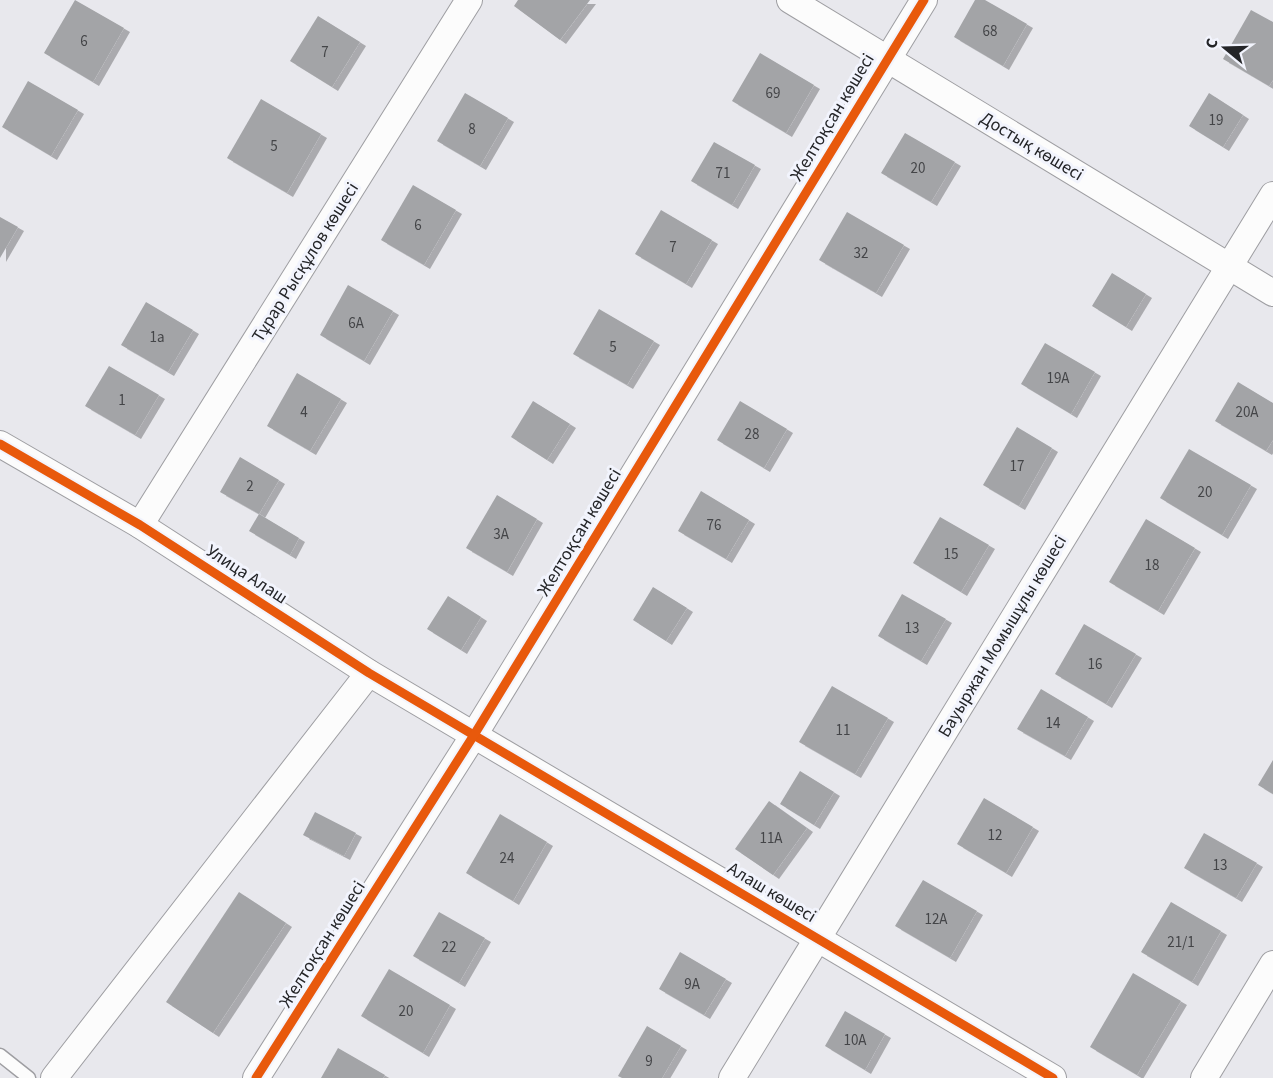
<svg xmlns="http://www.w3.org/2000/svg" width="1273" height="1078" font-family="'Source Sans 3',sans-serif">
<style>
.building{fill:#a3a4a7;filter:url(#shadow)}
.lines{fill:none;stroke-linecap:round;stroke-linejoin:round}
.service-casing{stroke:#9e9ea2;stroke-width:15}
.minor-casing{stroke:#9e9ea2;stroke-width:28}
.service{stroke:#fcfcfc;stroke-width:12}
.minor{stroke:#fcfcfc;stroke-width:26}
.cycleway-casing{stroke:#f2f4fd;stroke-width:13}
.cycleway{stroke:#e8590c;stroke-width:9}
.labels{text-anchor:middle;stroke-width:6;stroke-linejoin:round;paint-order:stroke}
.number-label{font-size:15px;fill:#444548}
.street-label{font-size:18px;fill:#242528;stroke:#f2f4fd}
</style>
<defs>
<filter id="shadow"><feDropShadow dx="6" dy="4" stdDeviation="0" flood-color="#0004"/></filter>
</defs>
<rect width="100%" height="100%" fill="#e8e8ed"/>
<g class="building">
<polygon points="75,0 124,28 93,82 44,53"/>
<polygon points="518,0 590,0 560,40 514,6"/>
<polygon points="975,0 985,0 1027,24 1003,66 954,37"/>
<polygon points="1251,10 1273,22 1273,80 1269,86 1223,59"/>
<polygon points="318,16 360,42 332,87 290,61"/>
<polygon points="760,53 814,85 786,133 732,101"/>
<polygon points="28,81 78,110 51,156 2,127"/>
<polygon points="465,93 508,118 480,166 437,141"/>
<polygon points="1209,93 1243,115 1223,147 1189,126"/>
<polygon points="261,99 321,134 287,193 227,158"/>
<polygon points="905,133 955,162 931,202 881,173"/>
<polygon points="714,142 755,165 732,205 691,181"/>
<polygon points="413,185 456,210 424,265 381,240"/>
<polygon points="661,210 712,240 686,284 635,254"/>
<polygon points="847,212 904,245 876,293 819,260"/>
<polygon points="0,217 18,227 0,258"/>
<polygon points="1112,273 1146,294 1126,327 1092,306"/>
<polygon points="348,285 393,311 364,361 320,335"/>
<polygon points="146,302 193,330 168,372 121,345"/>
<polygon points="599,309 654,341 627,385 573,354"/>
<polygon points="1045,343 1095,372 1071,414 1021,384"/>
<polygon points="109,366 159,395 135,435 85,406"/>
<polygon points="297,373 341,399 310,451 267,426"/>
<polygon points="1238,382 1273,403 1273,440 1266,451 1215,421"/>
<polygon points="533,401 570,424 547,460 511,437"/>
<polygon points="740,401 787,429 764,468 717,440"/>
<polygon points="1017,427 1052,448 1019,506 983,485"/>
<polygon points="1189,449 1251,485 1222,535 1160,498"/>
<polygon points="240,457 279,480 259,514 299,538 290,555 249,531 259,514 220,492"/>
<polygon points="701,491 749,520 726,559 678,531"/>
<polygon points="497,495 537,519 507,572 466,548"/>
<polygon points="940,517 989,545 961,592 913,563"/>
<polygon points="1146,519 1195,548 1158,611 1109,582"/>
<polygon points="653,587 687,608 666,641 633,620"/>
<polygon points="902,594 946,619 921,661 878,636"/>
<polygon points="448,596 481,617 461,650 427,629"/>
<polygon points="1084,624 1136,654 1106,704 1055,674"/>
<polygon points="832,686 888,718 855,774 799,742"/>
<polygon points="1041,689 1088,717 1065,756 1017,729"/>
<polygon points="1273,760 1273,794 1258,785"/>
<polygon points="800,771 834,792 814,825 780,804"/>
<polygon points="984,798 1033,827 1006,873 957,844"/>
<polygon points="769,801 807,828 773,875 735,849"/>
<polygon points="315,812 356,833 344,856 303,835"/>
<polygon points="500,814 547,842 513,901 466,873"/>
<polygon points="1204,833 1257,863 1236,898 1184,868"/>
<polygon points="923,880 977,911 950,958 895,926"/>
<polygon points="239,892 286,923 213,1033 166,1002"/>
<polygon points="1171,902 1221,931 1192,982 1141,952"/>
<polygon points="439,912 485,938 459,983 413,956"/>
<polygon points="680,952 726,979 704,1015 659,989"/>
<polygon points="389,969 450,1005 423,1053 361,1016"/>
<polygon points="1133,973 1181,1001 1137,1075 1090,1047"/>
<polygon points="845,1011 885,1034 865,1070 825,1046"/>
<polygon points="647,1026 681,1046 662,1078 622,1078 618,1076"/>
<polygon points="338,1048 385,1075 383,1078 321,1078"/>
</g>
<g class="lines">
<g class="service-casing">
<polyline id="service" points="0,1055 29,1078"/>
</g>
<g class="minor-casing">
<g id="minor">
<polyline points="790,0 1273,293"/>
<polyline points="0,444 140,525 369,673 1053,1078"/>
<polyline points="140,525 469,0"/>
<polyline points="54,1078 369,673"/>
<polyline points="256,1078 474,735 924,0"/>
<polyline points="732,1078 1273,195"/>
<polyline points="1204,1078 1273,964"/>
</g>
</g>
<use href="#service" class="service"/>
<use href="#minor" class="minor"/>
<g class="cycleway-casing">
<g id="cycleway">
<polyline points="0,444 140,525 369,673 1053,1078"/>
<polyline points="256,1078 474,735 924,0"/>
</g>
</g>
<use href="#cycleway" class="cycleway"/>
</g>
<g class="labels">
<g class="number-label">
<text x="990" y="36">68</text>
<text x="84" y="46">6</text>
<text x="325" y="57">7</text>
<text x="773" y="98">69</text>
<text x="1216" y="125">19</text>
<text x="472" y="134">8</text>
<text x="274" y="151">5</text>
<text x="918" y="173">20</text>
<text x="723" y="178">71</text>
<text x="418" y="230">6</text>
<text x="673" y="252">7</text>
<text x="861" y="258">32</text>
<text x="356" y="328">6А</text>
<text x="157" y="342">1а</text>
<text x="613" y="352">5</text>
<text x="1058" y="383">19А</text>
<text x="122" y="405">1</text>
<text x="304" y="417">4</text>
<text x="1247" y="417">20А</text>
<text x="752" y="439">28</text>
<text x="1017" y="471">17</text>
<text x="250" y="491">2</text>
<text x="1205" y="497">20</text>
<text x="714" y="530">76</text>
<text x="501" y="539">3А</text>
<text x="951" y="559">15</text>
<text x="1152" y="570">18</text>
<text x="912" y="633">13</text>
<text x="1095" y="669">16</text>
<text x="1053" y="728">14</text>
<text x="843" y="735">11</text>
<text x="995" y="840">12</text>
<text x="771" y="843">11А</text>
<text x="507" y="863">24</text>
<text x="1220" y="870">13</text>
<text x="936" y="924">12А</text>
<text x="1181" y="947">21/1</text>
<text x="449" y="952">22</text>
<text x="692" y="989">9А</text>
<text x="406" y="1016">20</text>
<text x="855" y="1045">10А</text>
<text x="649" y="1066">9</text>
</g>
<g class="street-label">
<text transform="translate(832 117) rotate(-59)" y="6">Желтоқсан көшесі</text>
<text transform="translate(1032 146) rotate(31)" y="6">Достық көшесі</text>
<text transform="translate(305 262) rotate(-58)" y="6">Тұрар Рысқұлов көшесі</text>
<text transform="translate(579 532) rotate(-59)" y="6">Желтоқсан көшесі</text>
<text transform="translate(247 574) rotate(33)" y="6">Улица Алаш</text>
<text transform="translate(1002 636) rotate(-59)" y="6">Бауыржан Момышұлы көшесі</text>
<text transform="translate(772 892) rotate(31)" y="6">Алаш көшесі</text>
<text transform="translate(322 944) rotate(-58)" y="6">Желтоқсан көшесі</text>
</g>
</g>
<g transform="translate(1225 48) rotate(289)" stroke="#f2f4fd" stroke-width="4.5" paint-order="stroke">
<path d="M0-4.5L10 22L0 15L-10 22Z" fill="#242528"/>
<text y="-9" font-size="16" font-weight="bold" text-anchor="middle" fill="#242528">С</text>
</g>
</svg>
